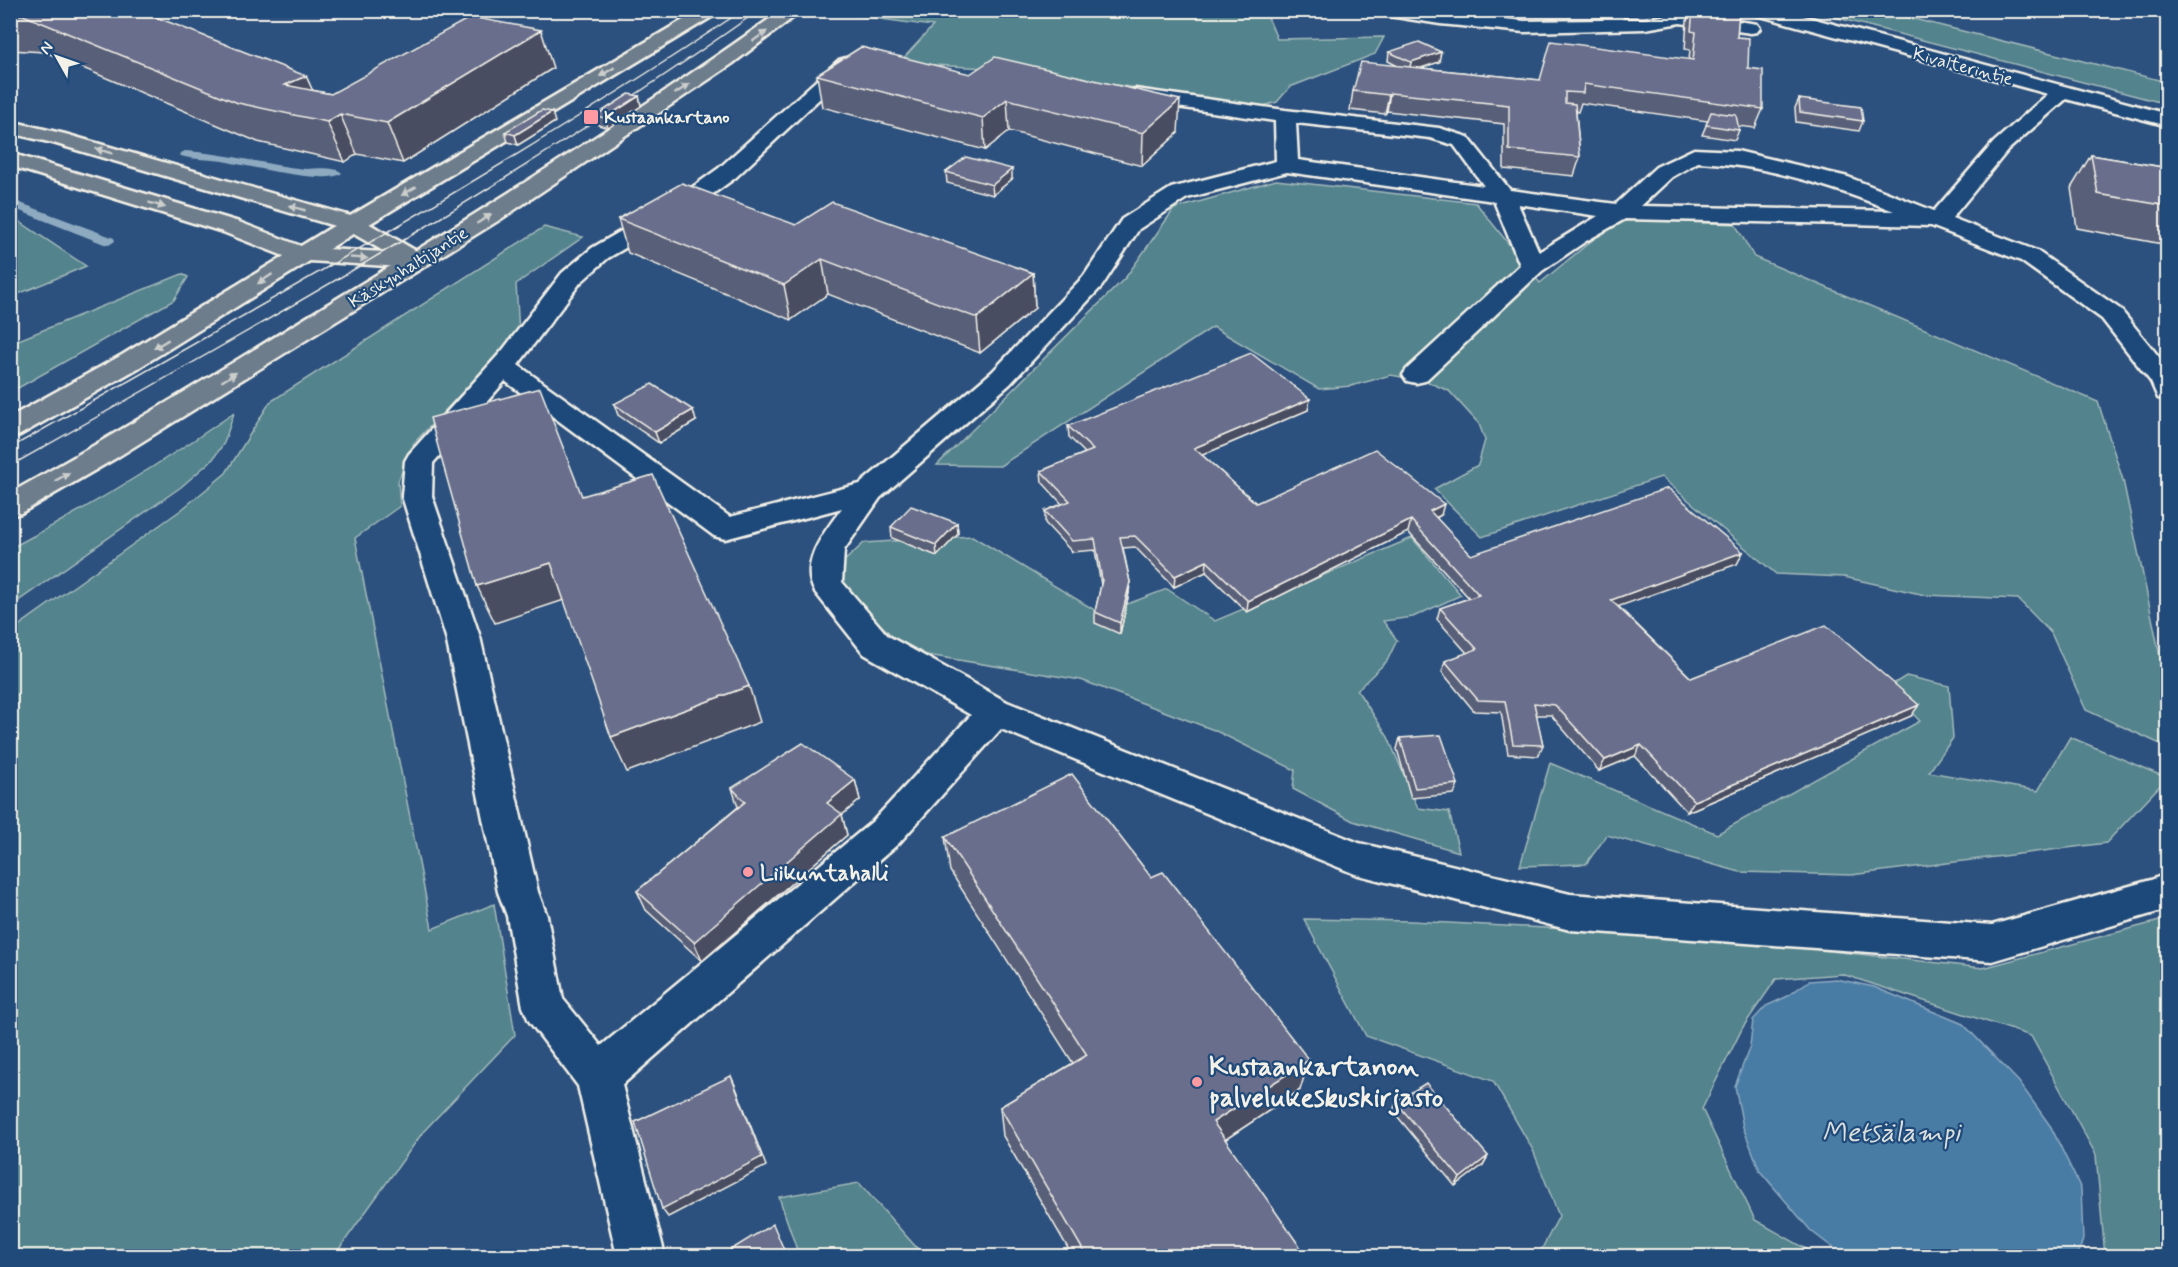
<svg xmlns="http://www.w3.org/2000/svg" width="2178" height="1267" font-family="Mynerve,sans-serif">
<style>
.green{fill:#52838d;stroke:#a3baba;stroke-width:1.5}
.water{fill:#487ba5;stroke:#8daac0;stroke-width:1.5}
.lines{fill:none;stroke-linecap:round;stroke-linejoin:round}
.stream{fill:#8daac0;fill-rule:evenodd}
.minor-casing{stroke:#f4f1e8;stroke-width:5}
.major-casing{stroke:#f4f1e8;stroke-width:5}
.highway-casing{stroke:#f4f1e8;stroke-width:5}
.minor{fill:#1f4a7a;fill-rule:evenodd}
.major{fill:#6d7d8c;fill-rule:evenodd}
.highway{fill:#6d7d8c;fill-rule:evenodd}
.tram{stroke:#f4f1e8;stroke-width:1.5}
.wall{fill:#595f78;stroke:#f4f1e8;stroke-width:1.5}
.shaded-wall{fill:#484d62;stroke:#f4f1e8;stroke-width:1.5}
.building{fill:#676e8c;stroke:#f4f1e8;stroke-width:1.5}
.oneway{fill:#cccecc}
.poi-dot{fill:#ff9aa2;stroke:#1f4a7a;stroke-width:2}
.labels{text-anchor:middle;stroke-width:4.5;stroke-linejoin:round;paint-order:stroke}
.far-street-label{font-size:18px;fill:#f4f1e8;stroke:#1f4a7a}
.far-poi-label{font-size:18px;font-weight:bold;fill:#f4f1e8;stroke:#1f4a7a;text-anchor:start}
.poi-label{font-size:22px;font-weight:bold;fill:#f4f1e8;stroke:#1f4a7a;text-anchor:start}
.near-poi-label{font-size:27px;font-weight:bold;fill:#f4f1e8;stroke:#1f4a7a;text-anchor:start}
.near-water-label{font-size:28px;font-style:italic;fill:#dadfde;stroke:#1f4a7a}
</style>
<rect width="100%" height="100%" fill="#2d517e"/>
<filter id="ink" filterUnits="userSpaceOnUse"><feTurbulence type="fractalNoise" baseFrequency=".0167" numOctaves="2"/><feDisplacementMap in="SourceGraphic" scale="12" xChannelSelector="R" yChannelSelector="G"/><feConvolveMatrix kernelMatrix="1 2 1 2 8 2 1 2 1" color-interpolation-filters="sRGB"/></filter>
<g filter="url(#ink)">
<g class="green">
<polygon points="856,10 1184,12 1265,10 1277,39 1384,37 1375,54 1290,87 1277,102 1263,106 1004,69 899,63 933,26 851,15"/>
<polygon points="1811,11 1882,11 2167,82 2167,104"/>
<polygon points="1276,180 1476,203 1540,283 1618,219 1735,224 1754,257 2098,402 2123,480 2164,675 2168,699 2167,747 2086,710 2051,633 2018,599 1925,595 1844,577 1776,574 1661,477 1482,537 1434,489 1478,465 1485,440 1479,424 1449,391 1428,382 1391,375 1351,386 1319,389 1213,327 1000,466 937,465 1126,277 1174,209"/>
<polygon points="10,216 11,216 86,266 11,297"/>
<polygon points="544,227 583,237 516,284 519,333 414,443 398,481 400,506 355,538 432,929 494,904 515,1035 423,1132 334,1256 11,1256 10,632 181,510 226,473 270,402"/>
<polygon points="182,274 188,277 174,300 11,392 11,343"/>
<path d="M 234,413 L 224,443 L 213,459 L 181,487 L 11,606 L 11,548 C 88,508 162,463 234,413 Z"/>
<polygon points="972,536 1101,614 1167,589 1215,621 1412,538 1461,595 1413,617 1383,621 1397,640 1387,661 1357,690 1388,737 1418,808 1449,812 1459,852 1353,821 1293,789 1295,770 1214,730 1081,680 909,652 829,575 864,543"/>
<polygon points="1906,676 1949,686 1953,738 1929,772 2038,791 2070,737 2167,778 2106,843 1851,875 1740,872 1607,835 1586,864 1520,866 1550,763 1717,834 1920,721 1887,688"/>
<polygon points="1304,919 1411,921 1698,936 1983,968 2167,919 2167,1256 2105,1256 2096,1155 2031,1036 1842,974 1776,979 1743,1027 1702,1109 1755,1220 1819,1256 1538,1256 1559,1216 1533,1150 1493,1081 1366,1036"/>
<polygon points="859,1183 924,1256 799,1256 779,1197"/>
</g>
<polygon class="water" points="1836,979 1874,987 1963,1024 2019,1082 2051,1127 2081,1189 2083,1239 2078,1256 1844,1256 1811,1231 1760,1171 1743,1127 1735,1086 1750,1046 1753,1020 1766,1006 1786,997 1809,981"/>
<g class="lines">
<g class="stream">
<path d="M 185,151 C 226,153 265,165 306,169 C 316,169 334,166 342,173 C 327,186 244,165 223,161 C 209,159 194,160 181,156 L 179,154 Z"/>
<polygon points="10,199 114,238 115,241 109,245 104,244 10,207"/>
</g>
<g class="minor-casing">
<g id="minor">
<polygon points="1374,10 1420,10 1524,21 1603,20 1609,10 1627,10 1622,19 1645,19 1680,13 1751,23 1757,24 1760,28 1757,32 1751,33 1680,23 1645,29 1524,32 1440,24 1383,15"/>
<path d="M 1750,10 L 1781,10 L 2168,114 L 2168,126 L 2066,99 L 2008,150 L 1952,218 L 2037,251 L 2120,309 L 2168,368 L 2168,400 L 2158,398 L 2151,382 L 2102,319 L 2021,261 L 1931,226 L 1625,219 L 1586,241 L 1542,271 L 1425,381 L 1416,383 L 1407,381 L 1403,375 L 1407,369 L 1520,265 L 1494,201 L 1287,172 L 1187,198 L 1139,229 L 1102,286 L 1010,384 L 880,498 L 844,550 L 842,582 L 888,636 L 1007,702 L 1359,843 L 1570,894 L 1992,925 L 2151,880 L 2168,873 L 2168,909 L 1992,961 L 1570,930 L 1355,874 L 1001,729 L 899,843 L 622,1085 L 665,1256 L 617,1256 L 578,1086 L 529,1021 L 523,1007 L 507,916 L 498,892 L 446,637 L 402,496 L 405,461 L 409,454 L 502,351 L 562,273 L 592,248 L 676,199 L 719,168 L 839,60 L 846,58 L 861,61 L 864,65 L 861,69 L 848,72 L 735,178 L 692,209 L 608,258 L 580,283 L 518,365 L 730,517 L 860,484 L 992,372 L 1084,276 L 1122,219 L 1171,188 L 1276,161 L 1275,121 L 1135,101 L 1128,99 L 1125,95 L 1128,91 L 1135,89 L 1285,110 L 1439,128 L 1468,137 L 1510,190 L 1616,204 L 1656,167 L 1694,149 L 1737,151 L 1848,177 L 1934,211 L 1994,142 L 2048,94 L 1753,14 ZM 1296,123 L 1430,138 L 1454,145 L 1484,186 L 1298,160 ZM 1698,162 C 1767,165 1831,186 1894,211 L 1641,206 L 1672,177 ZM 1518,204 L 1598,216 L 1539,252 ZM 505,381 L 714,536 L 725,539 L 842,508 C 826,530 798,563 815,592 L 864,654 L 971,715 L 873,821 L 601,1046 L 563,999 L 547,916 L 538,892 L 480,637 L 432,496 L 433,463 Z"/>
</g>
</g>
<g class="major-casing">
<g id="major">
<polygon points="700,10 723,10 361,229 140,367 20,435 10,438 10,417 122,355 345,219"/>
<path d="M 782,10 L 803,10 L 732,64 L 501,219 L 116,458 L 21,513 L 10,516 L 10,493 C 117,434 221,370 325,306 C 480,212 634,116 782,10 Z"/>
</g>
</g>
<g class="highway-casing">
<polygon id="highway" points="10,121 65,134 361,219 425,256 429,261 425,266 417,268 294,260 223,232 10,166 10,153 239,222 306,248 385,252 345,229 53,143 10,133"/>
</g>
<use href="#minor" class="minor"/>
<use href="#major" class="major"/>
<use href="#highway" class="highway"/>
<g class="tram">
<path d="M 10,448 C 258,308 506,169 743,10"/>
<path d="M 10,466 C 264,323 521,179 759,10"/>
</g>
</g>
<g class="wall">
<polygon points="10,10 306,76 312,90 331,94 553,68 403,163 357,154 345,162 258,142 45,52 10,50"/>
<polygon points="409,10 444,10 439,14"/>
<polygon points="1532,10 1551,10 1547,14"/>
<polygon points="1691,10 1739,10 1737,37 1763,109 1755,128 1738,126 1739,130 1735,140 1702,135 1708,121 1581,103 1578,112 1576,112 1580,157 1574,176 1504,169 1504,124 1387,111 1385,114 1350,110 1353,91 1396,65 1388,61 1389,52 1439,62 1421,68 1540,80 1689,60 1690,50 1685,49 1687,21"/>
<polygon points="861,47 1178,133 1142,166 1009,131 985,150 822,107 817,75"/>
<polygon points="639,96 641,106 608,128 598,125 595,116"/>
<polygon points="1799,99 1863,121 1859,131 1796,122 1795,108"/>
<polygon points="555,122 518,145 508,142 505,132"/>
<polygon points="2091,155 2168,168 2168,245 2077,228 2071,188"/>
<polygon points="946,172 1012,179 993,195 947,183"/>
<polygon points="618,219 796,225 1033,273 1035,308 980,353 828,294 791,320 628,253"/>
<polygon points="1310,399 1308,410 1202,455 1256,503 1441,515 1436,518 1471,555 1743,552 1737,564 1618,606 1691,678 1911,716 1687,812 1635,756 1599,771 1551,715 1536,715 1543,745 1538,756 1508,754 1501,712 1474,711 1442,672 1445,661 1467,653 1437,619 1440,608 1469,598 1408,532 1247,612 1206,572 1174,587 1135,547 1123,548 1130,582 1129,593 1120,634 1095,623 1095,612 1101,585 1095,550 1072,552 1045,523 1045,511 1062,504 1042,482 1041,471 1085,453 1069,437 1068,426"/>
<polygon points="614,404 696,421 659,443 618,415"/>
<polygon points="957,523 958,534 937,556 892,538 891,527"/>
<polygon points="1400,738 1458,784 1454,794 1411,798 1397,749"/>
<polygon points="855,780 860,800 842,815 847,835 702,961 646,910 637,891 738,807 732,788"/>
<polygon points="945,837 1300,1090 1225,1140 1307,1257 1073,1257 1003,1136 1000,1107 1073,1063 950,871"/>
<polygon points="1396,1102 1488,1156 1483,1165 1455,1186 1393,1111"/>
</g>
<g class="shaded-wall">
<polygon points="437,10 444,10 439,14"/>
<polygon points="541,30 553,68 403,163 387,123"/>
<polygon points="1441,52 1439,62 1409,72 1411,62"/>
<polygon points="306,76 324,115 285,85"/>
<polygon points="1390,93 1387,111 1385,114 1389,95"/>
<polygon points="639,96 641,106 608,128 605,118"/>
<polygon points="1007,99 1009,131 985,150 983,118"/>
<polygon points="1180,100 1178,133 1142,166 1143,133"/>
<polygon points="552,112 555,122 518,145 515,135"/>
<polygon points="340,114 357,154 345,162 327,122"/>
<polygon points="1012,169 1012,179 993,195 992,185"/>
<polygon points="822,259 828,294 791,320 784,285"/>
<polygon points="1033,273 1035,308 980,353 977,318"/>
<polygon points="1310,399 1308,410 1193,459 1194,448"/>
<polygon points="693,410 696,421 659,443 655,432"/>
<polygon points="1444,504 1441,515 1427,522 1430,511"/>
<polygon points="1411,520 1408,532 1247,612 1248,601"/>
<polygon points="957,523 958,534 937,556 936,545"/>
<polygon points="1743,552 1737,564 1606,611 1611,600"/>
<polygon points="1207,561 1206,572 1174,587 1175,576"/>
<polygon points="551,563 567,599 495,623 477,586"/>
<polygon points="1130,582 1129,593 1120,634 1120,623"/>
<polygon points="749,686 760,722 627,772 611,737"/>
<polygon points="1919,705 1911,716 1687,812 1694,801"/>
<polygon points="1641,745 1635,756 1599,771 1605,760"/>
<polygon points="855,780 860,800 842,815 847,835 702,961 694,942 827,803"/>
<polygon points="1309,1060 1300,1090 1208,1151 1213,1122"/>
<polygon points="731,1076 735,1085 766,1166 668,1217 662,1209"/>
<polygon points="1488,1156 1483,1165 1455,1186 1460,1178"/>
</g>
<g class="building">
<polygon points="10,10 138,10 306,76 285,85 331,94 471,17 541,30 387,123 340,114 327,122 238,103 23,15 10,14"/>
<polygon points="1693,10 1739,10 1737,37 1749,38 1748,68 1763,70 1763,109 1584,84 1583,93 1565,92 1565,103 1575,104 1580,157 1509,150 1509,105 1390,93 1389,95 1353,91 1361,62 1540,80 1551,41 1693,60 1696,32 1691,31"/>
<polygon points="1419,42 1441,52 1411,62 1389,52"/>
<polygon points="861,47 970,74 995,57 1180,100 1143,133 1007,99 983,118 817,75"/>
<polygon points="629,94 639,96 605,118 595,116"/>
<polygon points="1799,99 1861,107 1863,121 1800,112"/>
<polygon points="542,110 552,112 515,135 505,132"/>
<polygon points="1711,112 1736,115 1739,130 1706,125"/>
<polygon points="2091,155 2168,168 2168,206 2098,194"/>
<polygon points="966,157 1012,169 992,185 946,172"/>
<polygon points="682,183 796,225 832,202 1033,273 977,318 822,259 784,285 618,219"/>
<polygon points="1251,353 1310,399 1194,448 1256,503 1375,449 1444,504 1430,511 1471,555 1668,488 1743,552 1611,600 1691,678 1826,625 1919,705 1694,801 1641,745 1605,760 1555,705 1534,703 1543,745 1513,744 1505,701 1478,700 1445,661 1477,649 1440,608 1479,595 1411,520 1248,601 1207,561 1175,576 1135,536 1120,537 1130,582 1120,623 1095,612 1102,580 1095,539 1072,541 1045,511 1070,501 1041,471 1093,450 1068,426"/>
<polygon points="652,384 693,410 655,432 614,404"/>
<polygon points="540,388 582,496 653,475 749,686 611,737 551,563 477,586 430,418"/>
<polygon points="911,506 957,523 936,545 891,527"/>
<polygon points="1441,735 1458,784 1415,788 1400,738"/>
<polygon points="803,743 855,780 827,803 842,814 694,942 637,891 745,802 732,788"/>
<polygon points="1072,774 1151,877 1163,872 1309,1060 1213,1122 1307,1257 1087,1257 1000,1107 1087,1055 945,837"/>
<polygon points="731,1076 762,1157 662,1209 635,1122"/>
<polygon points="1426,1083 1488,1156 1460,1178 1396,1102"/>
<polygon points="773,1224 787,1257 719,1257"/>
</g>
<defs><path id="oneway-solid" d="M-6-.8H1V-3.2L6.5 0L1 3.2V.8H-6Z" transform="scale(1.5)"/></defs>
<g class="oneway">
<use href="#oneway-solid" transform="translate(760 36) rotate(-35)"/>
<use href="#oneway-solid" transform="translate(607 72) rotate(149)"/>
<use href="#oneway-solid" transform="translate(682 89) rotate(-33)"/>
<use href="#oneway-solid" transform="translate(104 151) rotate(-164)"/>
<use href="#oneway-solid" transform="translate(409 191) rotate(150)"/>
<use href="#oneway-solid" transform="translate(157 205) rotate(17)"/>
<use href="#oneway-solid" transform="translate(297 208) rotate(-164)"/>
<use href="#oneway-solid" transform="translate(484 219) rotate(-32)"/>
<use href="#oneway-solid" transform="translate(359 258) rotate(3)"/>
<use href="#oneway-solid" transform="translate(265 279) rotate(147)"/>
<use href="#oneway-solid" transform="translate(161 344) rotate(149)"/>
<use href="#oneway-solid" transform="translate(229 377) rotate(-32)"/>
<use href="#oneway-solid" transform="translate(62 477) rotate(-29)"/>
</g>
</g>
<g class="poi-dot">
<rect x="583" y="109" width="16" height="16" rx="3"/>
<circle cx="748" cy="872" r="6"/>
<circle cx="1197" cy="1082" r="6"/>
</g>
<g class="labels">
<g class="far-street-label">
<text transform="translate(1963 66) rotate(15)" y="6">Kivalterintie</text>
<text transform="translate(408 267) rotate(-32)" y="6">Käskynhaltijantie</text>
</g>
<g class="far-poi-label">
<text x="604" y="123">Kustaankartano</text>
</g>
<g class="poi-label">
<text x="760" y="880">Liikuntahalli</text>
</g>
<g class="near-poi-label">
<text x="1209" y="1075">Kustaankartanon<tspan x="1209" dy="31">palvelukeskuskirjasto</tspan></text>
</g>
<g class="near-water-label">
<text x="1891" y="1141">Metsälampi</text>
</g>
</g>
<rect width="2178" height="1267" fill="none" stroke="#1f4a7a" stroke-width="36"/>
<rect x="18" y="18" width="2142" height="1231" fill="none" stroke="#f4f1e8" stroke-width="2" filter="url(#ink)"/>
<g transform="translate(57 57) rotate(310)" stroke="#1f4a7a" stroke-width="4.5" paint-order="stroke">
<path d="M0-4.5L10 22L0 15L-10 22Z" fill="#f4f1e8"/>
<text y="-9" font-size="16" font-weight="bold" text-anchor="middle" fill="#f4f1e8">N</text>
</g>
</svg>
